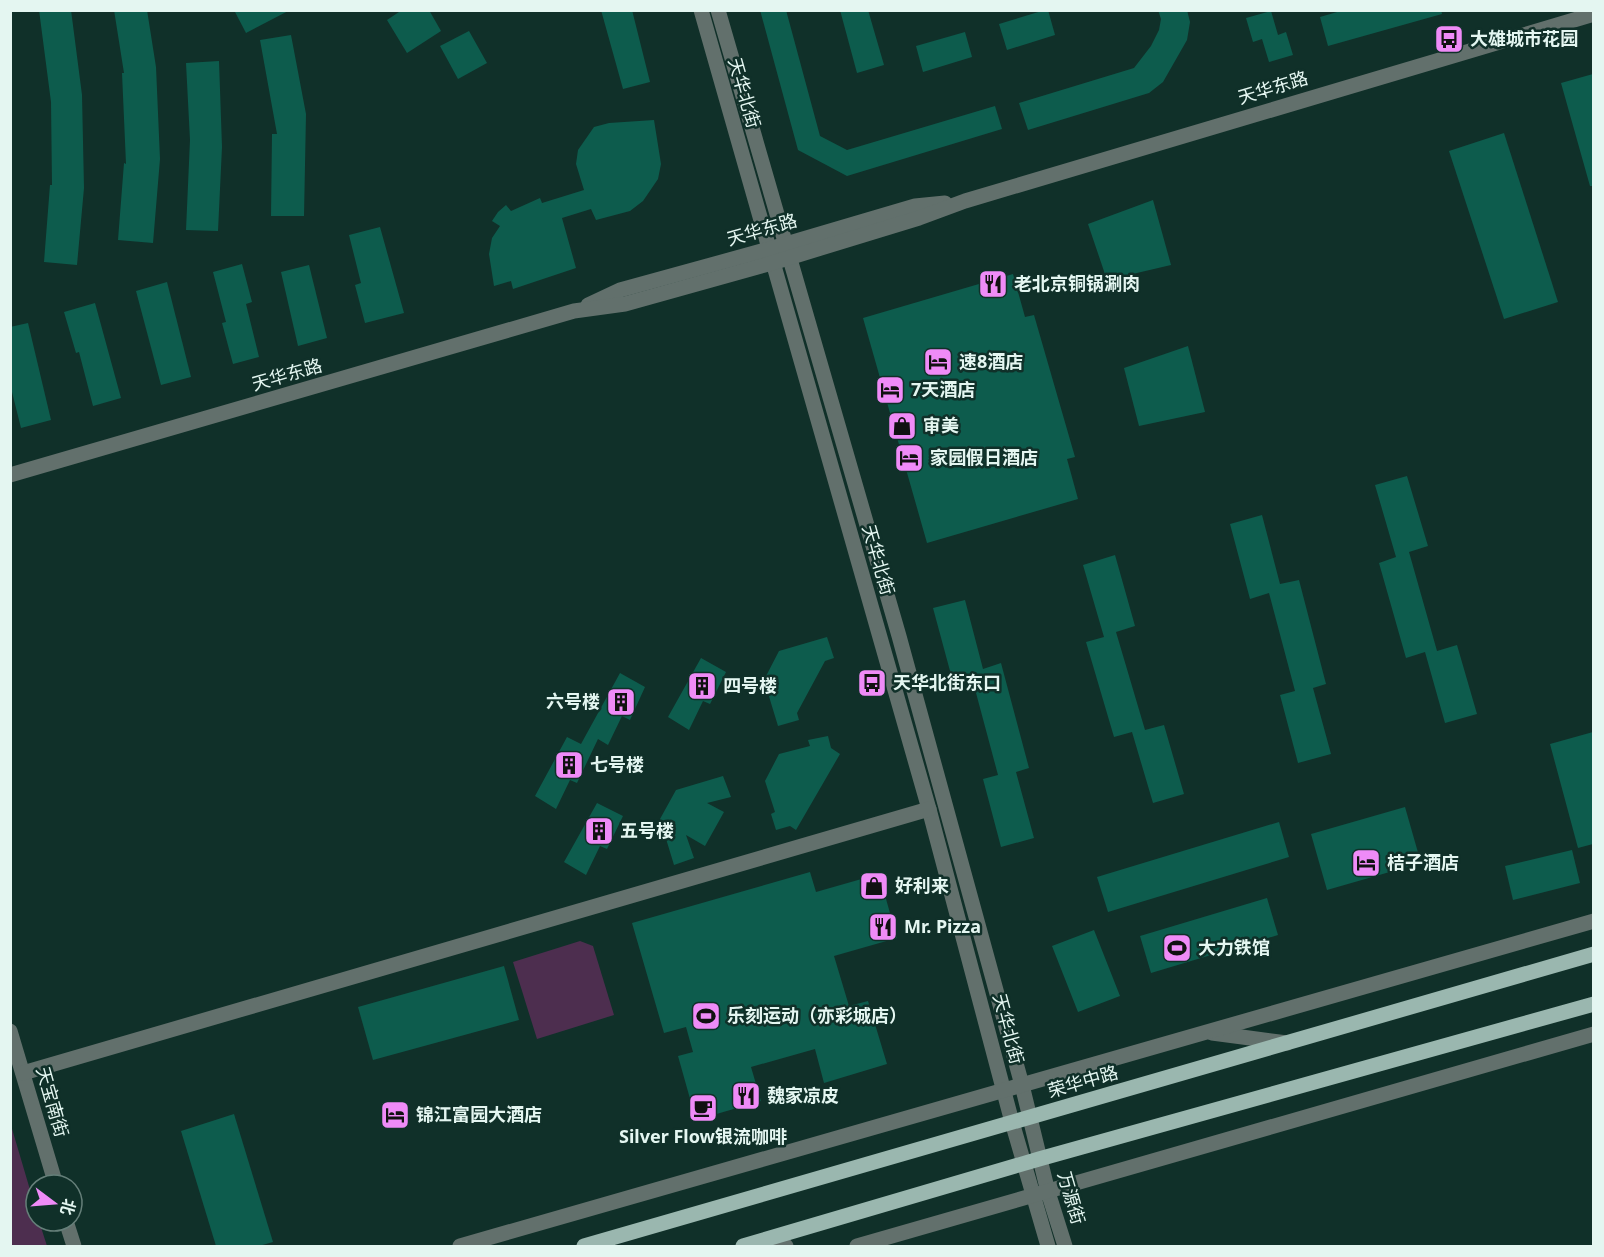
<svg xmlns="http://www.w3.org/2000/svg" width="1604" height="1257" font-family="'Noto Sans','Noto Sans SC',sans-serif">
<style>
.green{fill:#4d2e4f}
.building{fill:#0d5c4d}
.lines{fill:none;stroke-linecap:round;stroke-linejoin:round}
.minor{stroke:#62706c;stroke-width:15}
.major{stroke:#9ab7af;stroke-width:15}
.labels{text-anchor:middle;stroke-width:5;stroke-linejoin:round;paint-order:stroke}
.poi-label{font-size:18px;font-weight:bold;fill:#e4f6f1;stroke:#103029;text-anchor:start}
.street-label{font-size:18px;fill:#e4f6f1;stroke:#103029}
</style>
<rect width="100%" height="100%" fill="#103029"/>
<g class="green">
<polygon points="580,941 593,946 614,1015 537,1039 513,962"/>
<polygon points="10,1122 36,1210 36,1221 39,1221 47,1246 11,1246"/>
</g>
<g class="building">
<polygon points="39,10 71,10 82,95 84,188 77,265 44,262 50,185 52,185 51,102"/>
<polygon points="114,10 147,10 156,67 160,159 153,243 118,240 124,163 126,164 122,73 124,73"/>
<polygon points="234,10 290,10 246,33"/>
<polygon points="402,10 429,10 441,31 407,53 387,20"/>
<polygon points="601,10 632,10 650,82 623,89"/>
<polygon points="760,10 786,10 820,136 847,150 995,106 1002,129 847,176 798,150"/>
<polygon points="840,10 868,10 884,65 857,73"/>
<polygon points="1045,10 1048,10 1055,35 1007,50 999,24"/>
<polygon points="1158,10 1187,10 1190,22 1187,40 1163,82 1149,93 1028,130 1019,103 1134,68 1151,46 1159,30 1161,19"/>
<polygon points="1344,10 1441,10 1442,14 1328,46 1320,17"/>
<polygon points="1271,11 1278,35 1286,32 1293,55 1269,62 1262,39 1253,42 1246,18"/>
<polygon points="469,31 487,63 458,79 440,46"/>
<polygon points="965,32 972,57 923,72 916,46"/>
<polygon points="291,35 306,114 304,216 271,216 272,134 277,134 260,40"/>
<polygon points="219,61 222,147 218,231 186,230 190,140 186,63"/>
<polygon points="1593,74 1593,186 1590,186 1561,83"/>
<polygon points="654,120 661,164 658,179 643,201 630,211 596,220 591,209 562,218 576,268 513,289 511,281 494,286 489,254 492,238 500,226 492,221 498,212 506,205 511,211 540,198 542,203 584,190 576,164 578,150 594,127 609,123"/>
<polygon points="1504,133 1558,302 1504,319 1449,151"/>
<polygon points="1153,200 1171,265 1107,280 1088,224"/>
<polygon points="380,227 404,313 365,323 355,285 361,283 349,235"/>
<polygon points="242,264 252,302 246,304 259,357 233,364 222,323 226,322 213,272"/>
<polygon points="309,265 327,338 298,346 281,272"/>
<polygon points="1013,274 1025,317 1034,315 1075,457 1067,459 1078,499 927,543 863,318"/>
<polygon points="167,282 191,377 161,385 136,291"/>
<polygon points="95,303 121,398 93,406 79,352 76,353 64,312"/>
<polygon points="28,323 51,420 21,428 10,384 10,327"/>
<polygon points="1188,346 1205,412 1139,426 1124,368"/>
<polygon points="1407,476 1428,546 1409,552 1437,651 1457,645 1477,714 1445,723 1425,652 1406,658 1379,563 1396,557 1375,485"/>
<polygon points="1262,515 1280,584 1299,580 1326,684 1313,688 1331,754 1298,763 1280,695 1295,691 1269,593 1250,599 1230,524"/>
<polygon points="1115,555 1135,626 1116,632 1145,730 1164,725 1184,794 1153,803 1132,732 1114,737 1086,642 1104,637 1083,565"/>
<polygon points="965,600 983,669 1001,663 1029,768 1016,772 1034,838 1001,847 983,779 998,775 972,678 953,682 933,608"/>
<polygon points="827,637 834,658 825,661 797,713 799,720 778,726 764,680 779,651"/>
<polygon points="701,658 726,672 710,704 703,701 689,730 668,717"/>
<polygon points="620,673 645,687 630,720 622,716 608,745 598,739 577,783 570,780 556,809 535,796 567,737 581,744"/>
<polygon points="1593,732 1593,844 1578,848 1550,744"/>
<polygon points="828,736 831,748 840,754 796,830 790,826 776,830 771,814 775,812 765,781 779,754 810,746 808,740"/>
<polygon points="723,776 731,797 707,803 724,812 705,846 686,835 694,858 674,865 660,819 676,790"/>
<polygon points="597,803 623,816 607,849 600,846 586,875 564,862"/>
<polygon points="1405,807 1421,863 1327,890 1311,834"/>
<polygon points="1279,822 1289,857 1108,912 1097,877"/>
<polygon points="1572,850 1580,883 1513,900 1505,866"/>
<polygon points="810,872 816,892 879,874 897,938 834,956 849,1006 868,1001 887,1064 824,1083 815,1049 751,1067 761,1101 696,1120 678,1056 693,1052 686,1027 664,1033 632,923"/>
<polygon points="1267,898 1278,935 1151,973 1140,936"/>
<polygon points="1094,930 1120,996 1078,1012 1052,946"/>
<polygon points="504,966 519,1020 373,1060 358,1007"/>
<polygon points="234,1114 273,1242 259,1246 216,1246 181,1131"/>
</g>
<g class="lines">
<g class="minor">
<polyline points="701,10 929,809 1012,1122 1048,1246"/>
<polyline points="718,10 899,636 1022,1085 1048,1192 1065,1246"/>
<polyline points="588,305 620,290 769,249 915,206 945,203"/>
<polyline points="10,475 574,311 625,304 772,263 919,218 965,201 1594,14"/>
<polyline points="10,1031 56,1185"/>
<polyline points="1212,1033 1287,1043"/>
<polyline points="23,1073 929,809"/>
<polyline points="66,1221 74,1246"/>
<polyline points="762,1241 786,1246"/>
<polyline points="460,1246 1594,921"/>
<polyline points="857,1246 1594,1034"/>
</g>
<g class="major">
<polyline points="584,1246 1594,954"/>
<polyline points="743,1246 1039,1159 1594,1004"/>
</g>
</g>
<defs>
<g id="bus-square" transform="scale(1.5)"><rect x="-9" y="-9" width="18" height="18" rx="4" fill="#ef8bf7" stroke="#103029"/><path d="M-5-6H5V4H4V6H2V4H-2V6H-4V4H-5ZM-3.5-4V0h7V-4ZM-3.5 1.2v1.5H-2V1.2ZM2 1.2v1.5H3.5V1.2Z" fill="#111"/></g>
<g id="restaurant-square" transform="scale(1.5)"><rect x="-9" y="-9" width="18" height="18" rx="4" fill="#ef8bf7" stroke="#103029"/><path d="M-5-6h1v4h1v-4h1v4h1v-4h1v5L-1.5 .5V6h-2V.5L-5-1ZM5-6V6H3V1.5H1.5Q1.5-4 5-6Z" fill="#111"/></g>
<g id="hotel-square" transform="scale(1.5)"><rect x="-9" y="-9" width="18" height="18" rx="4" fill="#ef8bf7" stroke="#103029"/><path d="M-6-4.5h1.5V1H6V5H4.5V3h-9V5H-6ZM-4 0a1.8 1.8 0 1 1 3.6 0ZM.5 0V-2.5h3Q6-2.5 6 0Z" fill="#111"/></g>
<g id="shop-square" transform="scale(1.5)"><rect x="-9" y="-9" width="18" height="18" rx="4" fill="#ef8bf7" stroke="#103029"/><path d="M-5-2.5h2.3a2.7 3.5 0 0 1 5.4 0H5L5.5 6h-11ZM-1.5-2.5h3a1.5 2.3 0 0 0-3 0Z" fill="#111"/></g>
<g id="building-square" transform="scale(1.5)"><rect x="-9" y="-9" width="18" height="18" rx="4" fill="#ef8bf7" stroke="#103029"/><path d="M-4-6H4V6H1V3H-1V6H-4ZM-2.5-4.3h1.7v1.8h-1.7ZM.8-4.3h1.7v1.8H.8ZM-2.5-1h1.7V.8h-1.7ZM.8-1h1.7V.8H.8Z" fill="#111"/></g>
<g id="stadium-square" transform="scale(1.5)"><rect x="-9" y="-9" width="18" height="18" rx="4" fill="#ef8bf7" stroke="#103029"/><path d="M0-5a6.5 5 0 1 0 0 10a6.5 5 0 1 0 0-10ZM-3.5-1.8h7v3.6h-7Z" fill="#111"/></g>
<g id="cafe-square" transform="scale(1.5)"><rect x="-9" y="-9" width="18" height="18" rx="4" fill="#ef8bf7" stroke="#103029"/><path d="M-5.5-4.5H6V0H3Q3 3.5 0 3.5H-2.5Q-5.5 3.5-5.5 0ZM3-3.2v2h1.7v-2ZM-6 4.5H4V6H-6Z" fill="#111"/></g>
</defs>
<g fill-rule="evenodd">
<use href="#bus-square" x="1449" y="39"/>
<use href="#restaurant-square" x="993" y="284"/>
<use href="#hotel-square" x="938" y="362"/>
<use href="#hotel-square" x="890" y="390"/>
<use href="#shop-square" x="902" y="426"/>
<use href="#hotel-square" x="909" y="458"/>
<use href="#bus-square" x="872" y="683"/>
<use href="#building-square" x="702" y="686"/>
<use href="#building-square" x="621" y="702"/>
<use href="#building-square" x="569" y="765"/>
<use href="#building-square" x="599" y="831"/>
<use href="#hotel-square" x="1366" y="863"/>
<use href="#shop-square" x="874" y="886"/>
<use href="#restaurant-square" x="883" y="927"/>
<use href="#stadium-square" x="1177" y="948"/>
<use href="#stadium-square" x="706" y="1016"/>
<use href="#restaurant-square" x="746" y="1096"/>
<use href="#cafe-square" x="703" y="1108"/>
<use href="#hotel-square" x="395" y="1115"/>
</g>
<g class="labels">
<g class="poi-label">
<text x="1470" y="45">大雄城市花园</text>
<text x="1014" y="290">老北京铜锅涮肉</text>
<text x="959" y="368">速8酒店</text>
<text x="911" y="396">7天酒店</text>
<text x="923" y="432">审美</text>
<text x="930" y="464">家园假日酒店</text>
<text x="893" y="689">天华北街东口</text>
<text x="723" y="692">四号楼</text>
<text x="600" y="708" text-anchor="end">六号楼</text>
<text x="590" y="771">七号楼</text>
<text x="620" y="837">五号楼</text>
<text x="1387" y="869">桔子酒店</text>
<text x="895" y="892">好利来</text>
<text x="904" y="933">Mr. Pizza</text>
<text x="1198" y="954">大力铁馆</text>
<text x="727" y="1022">乐刻运动（亦彩城店）</text>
<text x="767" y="1102">魏家凉皮</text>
<text x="416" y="1121">锦江富园大酒店</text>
<text x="703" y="1143" text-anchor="middle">Silver Flow银流咖啡</text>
</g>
<g class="street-label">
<text transform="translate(1273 88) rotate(-17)" y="6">天华东路</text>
<text transform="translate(744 93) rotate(74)" y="6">天华北街</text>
<text transform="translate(762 230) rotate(-16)" y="6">天华东路</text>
<text transform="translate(287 375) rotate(-16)" y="6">天华东路</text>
<text transform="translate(878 560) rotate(74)" y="6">天华北街</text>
<text transform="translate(1008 1029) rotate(75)" y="6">天华北街</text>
<text transform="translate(1083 1082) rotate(-16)" y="6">荣华中路</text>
<text transform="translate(52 1102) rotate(74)" y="6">天宝南街</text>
<text transform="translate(1071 1198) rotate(74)" y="6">万源街</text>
</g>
</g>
<rect width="1604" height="1257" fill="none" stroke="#e4f6f1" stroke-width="24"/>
<g transform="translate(54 1203) rotate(106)"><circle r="28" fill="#103029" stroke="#657f79" stroke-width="1.5"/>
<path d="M0-4.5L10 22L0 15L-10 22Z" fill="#ef8bf7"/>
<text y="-9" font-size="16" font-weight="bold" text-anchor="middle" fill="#e4f6f1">北</text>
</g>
</svg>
